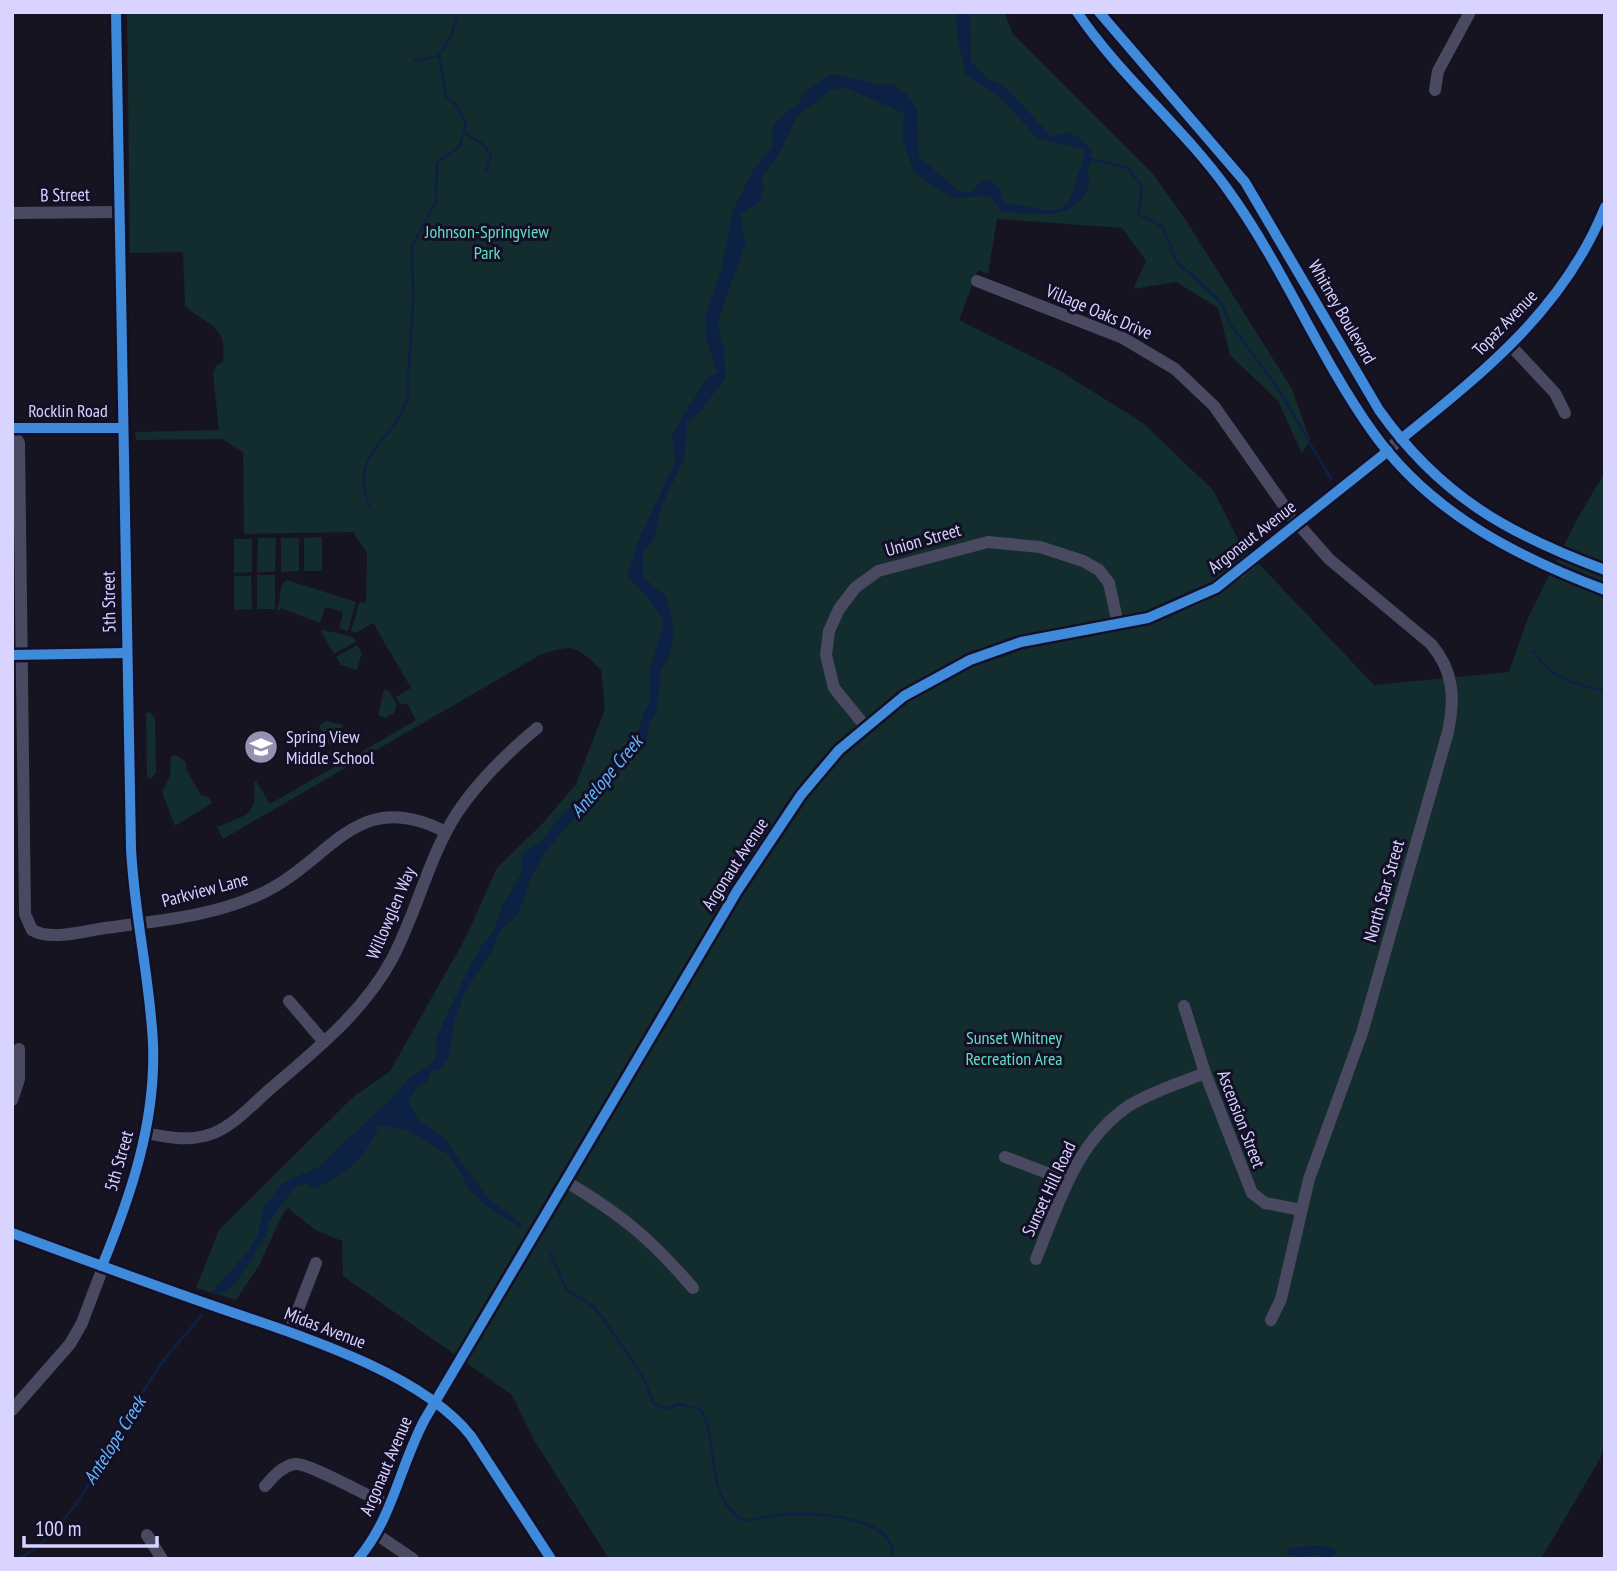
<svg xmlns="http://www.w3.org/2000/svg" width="1617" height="1571" font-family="'PT Sans Narrow',sans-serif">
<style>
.green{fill:#132c2d}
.water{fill:#0d2144}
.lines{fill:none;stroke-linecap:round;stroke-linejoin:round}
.stream{stroke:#0d2144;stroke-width:2.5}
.minor{stroke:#4a4962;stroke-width:12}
.cycleway-casing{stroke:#130f26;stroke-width:15}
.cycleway{stroke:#408adc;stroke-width:10}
.labels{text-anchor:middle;stroke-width:6;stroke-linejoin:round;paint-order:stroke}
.street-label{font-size:18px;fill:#d9d4ff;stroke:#130f26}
.park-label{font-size:18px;fill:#5fe0c0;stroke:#130f26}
.poi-label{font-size:18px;fill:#d9d4ff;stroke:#130f26;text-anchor:start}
.water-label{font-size:19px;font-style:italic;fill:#62b6ff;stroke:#130f26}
</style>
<rect width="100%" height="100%" fill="#161421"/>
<g class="green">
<path d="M 127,12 L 1004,12 L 1013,34 L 1153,174 L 1185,219 L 1292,389 L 1310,440 L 1302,454 L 1278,401 L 1230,355 L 1218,308 L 1176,282 L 1133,289 L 1146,261 L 1122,228 L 997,219 L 988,274 L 978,270 L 959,320 L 1055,368 L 1143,423 L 1213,490 L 1241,545 L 1374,685 L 1509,672 L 1528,618 L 1576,521 L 1605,472 L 1605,1435 L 1601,1457 L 1541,1559 L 609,1559 L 534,1440 L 512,1395 L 343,1276 L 342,1241 L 315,1230 L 288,1208 L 282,1215 L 260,1264 L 236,1300 L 196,1288 L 219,1230 L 352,1098 L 390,1071 L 465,939 L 497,868 L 543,823 L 576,784 L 605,709 L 601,670 C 575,645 574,644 540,655 L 223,839 L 217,827 C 245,815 258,816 254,782 L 256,781 L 270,804 L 334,767 L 327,753 L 331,751 L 339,765 L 416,720 L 408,705 L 399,703 L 396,697 L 411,688 L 373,623 L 356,633 L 351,631 L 359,603 L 366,602 L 367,553 L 353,532 L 244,534 L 243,452 L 222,439 L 136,440 L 135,432 L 219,430 L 213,374 L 216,366 L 223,362 C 227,324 209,327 185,306 L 183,252 L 130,253 Z"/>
<polygon points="322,537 322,571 304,571 304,538"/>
<polygon points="258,538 276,538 275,572 257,572"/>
<polygon points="281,538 299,538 299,571 281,572"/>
<polygon points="234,539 252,539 252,572 234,573"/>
<rect x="257" y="575" width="18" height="34"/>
<polygon points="234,576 251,576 252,609 234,610"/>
<polygon points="287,580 356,602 348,631 339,628 343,612 325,607 320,623 281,608 277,612 282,584"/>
<polygon points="324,630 353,637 356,642 334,654 321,631"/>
<polygon points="357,645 362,653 357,670 341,665 336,657"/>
<polygon points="384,690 389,691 397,704 394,713 385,718 378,715"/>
<polygon points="150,712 155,719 156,773 150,779 147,776 146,713"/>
<polygon points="326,721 343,725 338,741 330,746 319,726"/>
<polygon points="176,755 186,762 186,769 201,795 208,797 212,803 175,826 162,792 170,777 171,756"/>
</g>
<g class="water">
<path d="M 956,12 L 969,12 L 970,16 L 971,62 L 988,79 L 1003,85 L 1052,137 L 1067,132 L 1081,139 L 1092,151 L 1088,173 L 1089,185 C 1075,223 1036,214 1003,212 L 989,196 L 953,198 L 915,173 L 902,141 L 904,113 L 844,87 L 830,91 L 797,116 L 778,156 L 761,177 L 764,185 L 761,201 L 741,214 L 745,244 L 717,323 L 724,351 L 725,377 L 702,410 L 687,423 L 684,459 L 660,510 L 654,539 L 643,552 L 643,577 L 666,596 L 674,628 L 671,653 L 661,669 L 657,710 L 650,723 L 646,743 L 628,754 L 546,851 L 532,875 L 518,914 L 500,930 L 493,949 L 466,989 L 454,1023 L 448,1059 L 440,1069 L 431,1072 L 426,1082 L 416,1087 L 409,1102 L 418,1119 L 444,1138 L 487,1197 L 523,1225 L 521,1228 L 487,1207 L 471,1191 L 449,1155 L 409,1131 L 379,1125 C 367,1159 346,1173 314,1189 L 307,1183 L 295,1186 L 268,1224 L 266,1236 L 235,1284 L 218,1295 L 212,1292 L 247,1252 L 258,1234 L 264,1208 L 281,1184 L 318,1167 L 391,1099 L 410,1077 L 430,1066 L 437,1054 L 435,1041 L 463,980 L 480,948 L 493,932 L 504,902 L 522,872 L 521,853 L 543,841 L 559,818 L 591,787 L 622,747 L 630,742 L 639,730 L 644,711 L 649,703 L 649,672 L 664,621 L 646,595 L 627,577 L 637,543 L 675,463 L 672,436 L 678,424 L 708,377 L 717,373 L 705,334 L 705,317 L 722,267 L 732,212 L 754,169 L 772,148 L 773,124 L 800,102 L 803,93 L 829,75 L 841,75 L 877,85 L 891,84 L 908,95 L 917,109 L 919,157 L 960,192 L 970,193 L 980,181 L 988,180 L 998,186 L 1005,203 C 1038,205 1067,228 1076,181 C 1078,170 1086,160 1084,149 L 1037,138 L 998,95 L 966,75 L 958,40 Z"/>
<polygon points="1314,1545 1334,1548 1336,1554 1324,1559 1318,1554 1303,1557 1286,1554 1289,1549"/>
</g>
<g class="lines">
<g class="stream">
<polyline points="414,61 438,56"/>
<polyline points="463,132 484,145 491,156 486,172"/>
<polyline points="1091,159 1128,168 1142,187 1138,214 1163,227 1176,261 1221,302 1229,322 1277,387 1331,479"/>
<polyline points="436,197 437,163 460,146 466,122 454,103 446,97 439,55 452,35 457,12"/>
<path d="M 369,506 C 349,453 389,446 407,401 L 413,300 L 412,246 L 436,201"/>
<path d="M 1533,651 C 1550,679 1575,684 1605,691"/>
<path d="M 549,1251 L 567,1290 L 593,1306 L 605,1321 L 643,1377 L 654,1404 L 666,1409 L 679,1404 L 700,1409 C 722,1445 701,1494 744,1521 C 758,1519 773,1514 788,1514 C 816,1513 899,1516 892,1559"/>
<path d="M 18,1559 C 79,1530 123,1414 164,1360 C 176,1344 190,1331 202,1314"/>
</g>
<g class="minor">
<path d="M 1077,12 C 1121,77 1183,127 1228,190 C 1283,266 1318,355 1372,431 C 1429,512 1515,556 1605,590"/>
<path d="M 1099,12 L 1245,182 L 1379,410 C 1440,496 1508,534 1605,570"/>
<polyline points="1435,90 1438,71 1470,12"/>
<polyline points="12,213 118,212"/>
<path d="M 977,281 L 1123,338 L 1175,369 L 1214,406 L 1292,517 L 1329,559 L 1431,644 C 1454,671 1455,698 1448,732 L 1362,1033 L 1309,1179 L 1281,1299 L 1271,1320"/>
<polyline points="1511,346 1555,393 1565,413"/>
<polyline points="12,428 123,428"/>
<path d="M 12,430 L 19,443 L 25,914 L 32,930 C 51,941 84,931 105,928 C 155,921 209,917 256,896 C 331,864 354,784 446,832"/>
<polyline points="12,655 127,653"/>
<polyline points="865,726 834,688 826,655 829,631 839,609 855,588 878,571 988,542 1040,547 1083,561 1099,570 1109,583 1118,624"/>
<polyline points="289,1001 324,1042"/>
<polyline points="1184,1006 1205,1073 1252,1193 1265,1203 1301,1210"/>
<polyline points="12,1100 19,1079 19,1049"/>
<path d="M 146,1133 C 169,1138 191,1142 214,1133 C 235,1124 252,1105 269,1090 C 314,1051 363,1013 392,959 C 417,912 428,858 457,813 C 479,780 507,753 537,728"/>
<polyline points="1005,1157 1068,1181"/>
<path d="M 565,1181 C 622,1215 650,1238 693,1288"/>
<path d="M 12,1233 C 77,1257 142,1281 208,1304 C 287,1332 418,1369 471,1436 L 551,1559"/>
<path d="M 1036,1259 C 1059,1202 1077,1140 1130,1105 C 1153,1091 1180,1083 1205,1073"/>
<polyline points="289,1333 316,1263"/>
<path d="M 12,1410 L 70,1344 L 82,1323 C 112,1241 151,1158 153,1069 C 155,995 134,922 131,848 L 116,12"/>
<path d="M 265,1486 C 273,1477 282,1466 295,1464 C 308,1462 373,1499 390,1506"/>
<polyline points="376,1534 413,1559"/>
<polyline points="147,1535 162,1559"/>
<path d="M 358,1559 C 393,1518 400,1465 425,1419 L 737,891 L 801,795 L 839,750 L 904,696 L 970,660 L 1021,642 L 1148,618 L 1200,597 L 1238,573 L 1496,361 C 1542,315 1580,268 1605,207"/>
</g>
<g class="cycleway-casing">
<g id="cycleway">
<path d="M 1077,12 C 1121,77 1183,127 1228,190 C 1283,266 1318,355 1372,431 C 1429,512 1515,556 1605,590"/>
<path d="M 1099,12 L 1245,182 L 1379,410 C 1440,496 1508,534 1605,570"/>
<polyline points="12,428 123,428"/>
<path d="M 1401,439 C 1484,372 1564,309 1605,207"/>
<polyline points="12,655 127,653"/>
<path d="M 12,1233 C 77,1257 142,1281 208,1304 C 287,1332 418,1369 471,1436 L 551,1559"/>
<path d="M 102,1266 C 131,1195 156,1122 153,1044 C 150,978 134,914 131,848 L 116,12"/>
<path d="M 358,1559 C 393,1518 400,1465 425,1419 L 737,891 L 801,795 L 839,750 L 904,696 L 970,660 L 1021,642 L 1148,618 L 1216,588 L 1388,451"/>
</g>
</g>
<use href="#cycleway" class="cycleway"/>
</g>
<defs>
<g id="school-disc" transform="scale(1.75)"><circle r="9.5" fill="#9591b1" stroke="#130f26"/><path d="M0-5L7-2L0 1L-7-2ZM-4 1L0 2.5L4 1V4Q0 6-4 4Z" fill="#fff"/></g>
</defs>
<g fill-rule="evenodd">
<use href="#school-disc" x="261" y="747"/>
</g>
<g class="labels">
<g class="street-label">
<text transform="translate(65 195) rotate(-1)" y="6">B Street</text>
<text transform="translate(1099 312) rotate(23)" y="6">Village Oaks Drive</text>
<text transform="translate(1342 312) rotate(60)" y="6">Whitney Boulevard</text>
<text transform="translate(1505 323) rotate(-46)" y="6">Topaz Avenue</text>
<text x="68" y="417">Rocklin Road</text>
<text transform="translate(1252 537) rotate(-38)" y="6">Argonaut Avenue</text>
<text transform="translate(923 540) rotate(-16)" y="6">Union Street</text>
<text transform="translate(109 602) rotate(-91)" y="6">5th Street</text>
<text transform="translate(735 864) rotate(-57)" y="6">Argonaut Avenue</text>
<text transform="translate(205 890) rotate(-15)" y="6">Parkview Lane</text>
<text transform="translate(1384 891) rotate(-74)" y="6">North Star Street</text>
<text transform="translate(391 913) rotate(-67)" y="6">Willowglen Way</text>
<text transform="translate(1241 1119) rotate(69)" y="6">Ascension Street</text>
<text transform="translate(119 1161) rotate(-74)" y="6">5th Street</text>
<text transform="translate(1049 1189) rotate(-65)" y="6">Sunset Hill Road</text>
<text transform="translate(325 1328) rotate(21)" y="6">Midas Avenue</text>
<text transform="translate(386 1466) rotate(-67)" y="6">Argonaut Avenue</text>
</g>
<g class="park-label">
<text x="487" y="238">Johnson-Springview<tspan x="487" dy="21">Park</tspan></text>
<text x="1014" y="1044">Sunset Whitney<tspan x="1014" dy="21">Recreation Area</tspan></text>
</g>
<g class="poi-label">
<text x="286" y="743">Spring View<tspan x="286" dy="21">Middle School</tspan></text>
</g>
<g class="water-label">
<text transform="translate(606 776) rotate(-50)" y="7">Antelope Creek</text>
<text transform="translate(114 1440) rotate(-58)" y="7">Antelope Creek</text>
</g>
</g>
<rect width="1617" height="1571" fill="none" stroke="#d9d4ff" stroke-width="28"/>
<path d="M24 1536v10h133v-10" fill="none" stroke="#d9d4ff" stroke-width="3.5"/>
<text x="35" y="1536" font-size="21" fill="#d9d4ff" stroke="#130f26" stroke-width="5" paint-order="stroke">100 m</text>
</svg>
